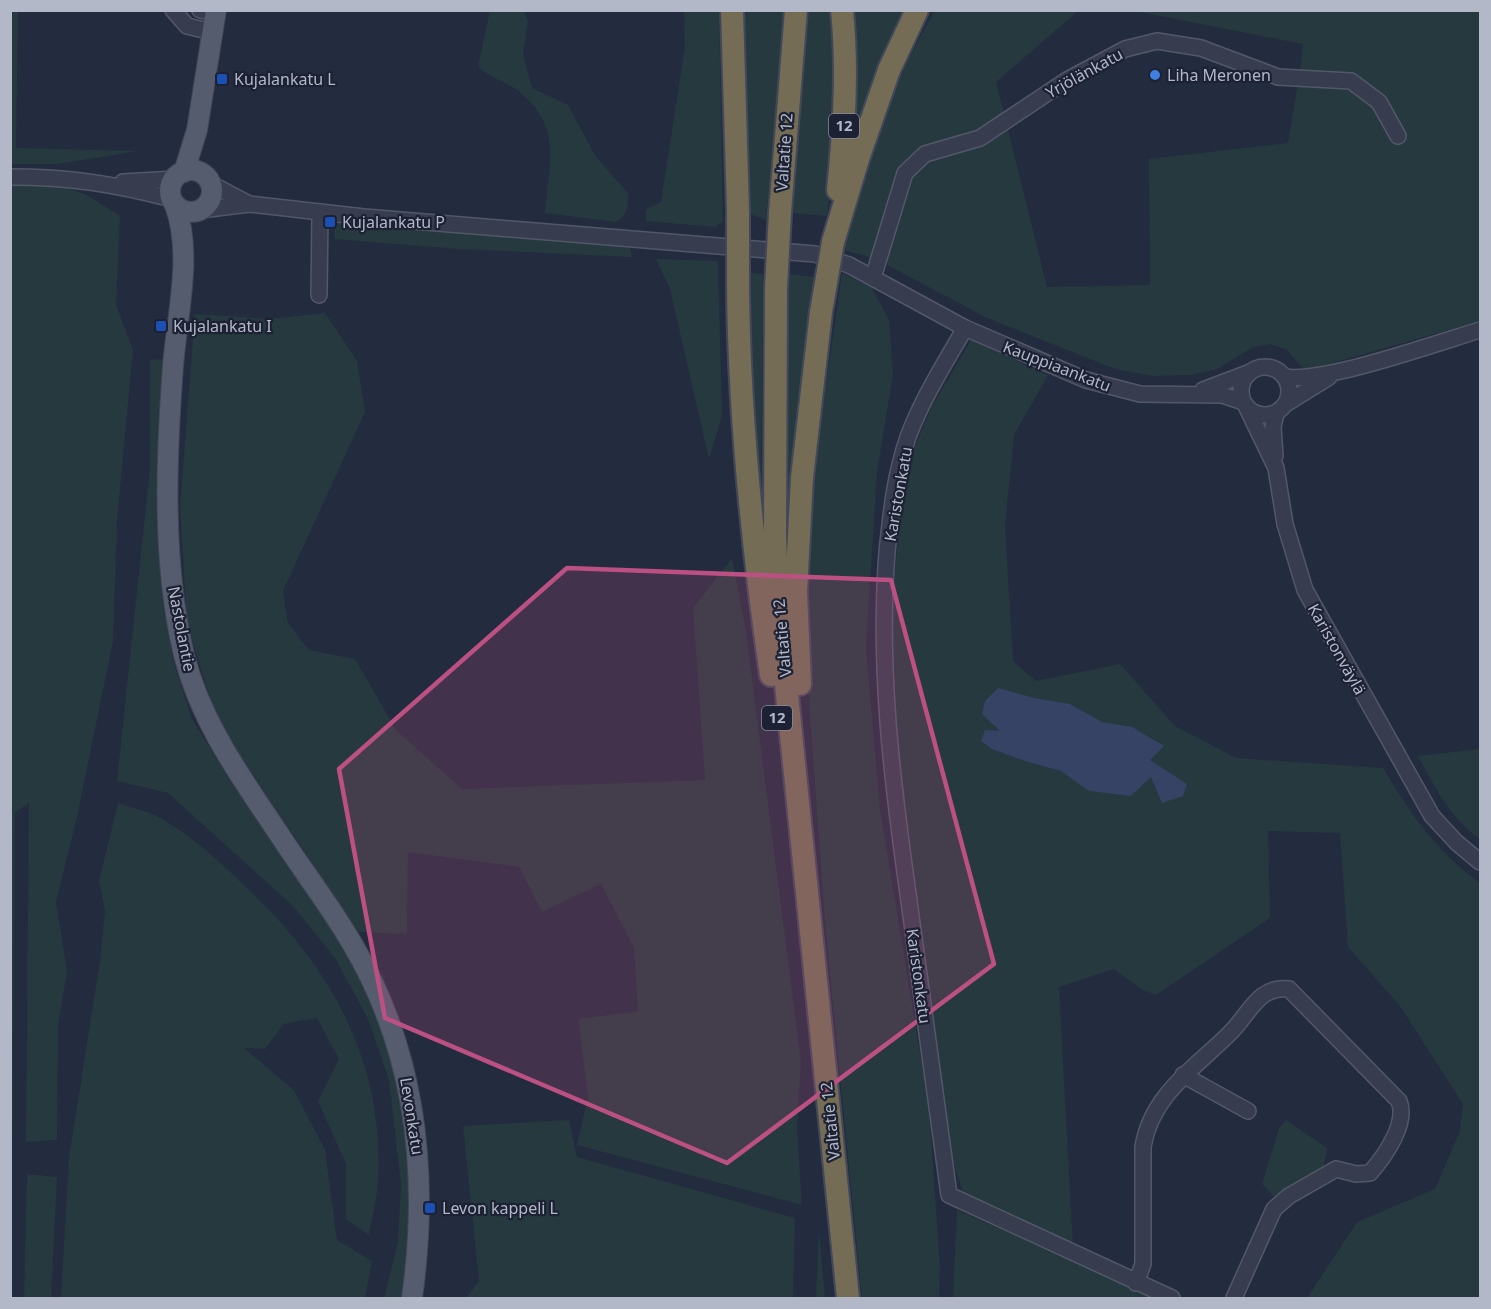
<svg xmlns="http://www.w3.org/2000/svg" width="1491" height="1309" font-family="'Noto Sans',sans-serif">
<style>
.green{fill:#25393f}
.water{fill:#364365}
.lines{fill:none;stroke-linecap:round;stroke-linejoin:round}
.minor-casing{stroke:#525869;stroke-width:18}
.major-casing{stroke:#404657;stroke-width:22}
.highway-casing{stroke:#424859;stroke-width:26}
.minor{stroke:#373d4e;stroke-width:15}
.major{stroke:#555c6e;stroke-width:20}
.highway{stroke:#746c54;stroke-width:22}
.highway-bridge-casing{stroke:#424859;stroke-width:26;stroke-linecap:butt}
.highway-bridge{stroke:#746c54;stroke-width:22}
.marked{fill:#bd5082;fill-opacity:0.2;stroke:#bd5082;stroke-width:4.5;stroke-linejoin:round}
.shop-dot{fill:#3f7fe0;stroke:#1c2233;stroke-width:2}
.transit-dot{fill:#1a4fb4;stroke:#1c2233;stroke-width:2}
.labels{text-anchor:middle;stroke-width:4.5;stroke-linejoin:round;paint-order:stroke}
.shield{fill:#1c2233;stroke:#868b9c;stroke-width:1.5}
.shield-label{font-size:15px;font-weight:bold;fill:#b3b8c9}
.street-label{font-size:16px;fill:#b3b8c9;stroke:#1c2233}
.poi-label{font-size:16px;fill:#b3b8c9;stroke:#1c2233;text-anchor:start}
</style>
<rect width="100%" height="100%" fill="#232b3e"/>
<g class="green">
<polygon points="11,10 18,11 16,148 138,151 58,164 11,164"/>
<path d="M 490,11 L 524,12 L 528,21 L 523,54 L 532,88 L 568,105 L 596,157 L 628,193 C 629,205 628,215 616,222 L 545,213 C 549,164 563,125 517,90 C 505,81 489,78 478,66 Z"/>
<polygon points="680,11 719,11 723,221 715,227 646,221 646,209 661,202 685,47 684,13"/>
<polygon points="739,11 784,11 766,220 745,212"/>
<polygon points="809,11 835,11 839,127 827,216 791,213"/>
<polygon points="851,11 902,11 902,22 846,172"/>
<path d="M 935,11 L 1078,11 L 996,82 L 1005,117 L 977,136 L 902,170 L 883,220 L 874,258 L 843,250 C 865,168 890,83 935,11 Z"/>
<path d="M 1135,11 L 1480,11 L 1480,321 L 1305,371 L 1287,350 L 1270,344 L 1253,347 L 1217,369 L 1191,375 L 1153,376 L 1115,369 L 985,317 L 887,265 L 894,226 L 910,175 L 928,159 L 984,143 L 1007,125 L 1047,287 L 1150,285 L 1149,159 L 1288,143 L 1298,82 C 1357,85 1365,83 1394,138 L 1403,137 L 1383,98 L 1354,75 L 1300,72 L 1303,44 Z"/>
<polygon points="11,183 58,185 85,194 120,216 116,305 133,350 117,521 113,641 77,817 56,902 67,971 58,1026 57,1140 26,1142 29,803 15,813 11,1277"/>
<polygon points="335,223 631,248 632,257 459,249 334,239"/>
<polygon points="656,259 718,261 722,415 709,459 670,289"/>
<polygon points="746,272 763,274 761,456 767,580 747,425"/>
<polygon points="842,273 872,288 889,320 893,374 877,472 866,648 880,809 929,1108 940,1268 939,1298 862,1298 826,935 808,689 810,552 816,453"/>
<polygon points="788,274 815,277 798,428 790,559 786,444"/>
<polygon points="325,313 357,361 365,412 283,591 288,623 309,650 355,659 396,730 462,789 705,780 693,608 732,558 746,631 801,1062 797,1128 802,1205 577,1145 588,1097 578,1019 638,1011 634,948 601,884 542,912 519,867 408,852 407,934 358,932 217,721 187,623 180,506 195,314 270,319"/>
<path d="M 971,340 L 1048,375 L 1014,435 L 1005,526 L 1013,661 L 1036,681 L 1120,664 L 1175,726 L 1236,758 L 1383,768 C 1410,813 1437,852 1480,883 L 1480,1298 L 1307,1298 L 1357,1222 L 1435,1189 L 1460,1131 L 1463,1104 L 1400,1006 L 1348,947 L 1340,833 L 1268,831 L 1270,918 L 1156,995 L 1141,989 L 1114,969 L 1059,987 L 1073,1248 L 965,1200 L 950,1151 L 894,756 L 891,606 L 906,468 L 931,408 Z"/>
<polygon points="163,359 158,511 163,604 174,664 192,719 225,772 316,900 347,949 378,1011 399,1071 413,1198 408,1262 401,1298 384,1298 398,1242 401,1185 389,1080 368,1019 335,958 292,905 168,793 117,781 150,468 150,360"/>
<path d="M 1480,749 L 1480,839 C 1450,818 1435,787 1418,756 Z"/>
<path d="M 118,803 C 133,808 151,812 164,820 C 196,839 222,864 248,889 C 332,968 385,1064 378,1182 C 377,1199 372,1218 369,1235 L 346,1219 L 346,1164 L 318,1101 L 339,1059 L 317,1018 L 284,1024 L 265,1049 L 244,1048 L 294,1090 L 325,1150 L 337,1240 L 372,1261 L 365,1298 L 61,1298 L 69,1157 L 100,961 L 105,911 L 99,881 Z"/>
<polygon points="569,1120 577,1157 795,1218 793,1298 466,1298 479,1281 463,1126"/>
<polygon points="1286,1120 1327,1148 1323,1170 1275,1198 1262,1184 1279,1128"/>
<polygon points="27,1174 57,1177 51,1298 24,1298"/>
<polygon points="957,1210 1160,1298 953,1298"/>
<polygon points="819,1230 825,1298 816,1298"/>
</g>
<polygon class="water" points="998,688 1034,698 1070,704 1102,722 1132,727 1164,746 1150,760 1187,784 1183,796 1162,803 1151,777 1131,796 1089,791 1061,771 1025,761 992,749 981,741 985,730 1000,731 982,714 985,701"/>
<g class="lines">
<g class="minor-casing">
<g id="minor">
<polyline points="173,10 187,26 212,32"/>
<polyline points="200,10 216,13"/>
<path d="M 10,177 C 70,177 114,184 172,199"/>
<polyline points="123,182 175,179"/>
<polyline points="211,184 249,204"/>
<polyline points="201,210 249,204 364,217 815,254 849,265 965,328 1086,380 1140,394 1222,395 1243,402"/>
<polyline points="873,278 905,173 925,154 980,138 1067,80 1125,49 1157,41 1201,48 1278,77 1351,81 1379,102 1398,136"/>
<polyline points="319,295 320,212"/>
<path d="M 965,328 C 945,363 922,399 908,437 C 895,474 891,513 887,552 C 878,668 892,780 908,894 C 922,995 936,1095 949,1195 L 1172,1298"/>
<circle cx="1265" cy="391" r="24"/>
<path d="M 1285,377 C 1324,383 1437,343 1480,330"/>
<polyline points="1203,390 1248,373"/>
<polyline points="1287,403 1329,377"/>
<polyline points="1247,408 1276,468 1285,524 1305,590 1432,816 1457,843 1480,862"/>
<polyline points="1275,456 1273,427 1276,413"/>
<polyline points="1183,1075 1248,1111"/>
<path d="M 1136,1283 L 1143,1264 L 1143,1147 C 1151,1095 1195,1068 1230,1033 C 1249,1015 1258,985 1289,989 L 1399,1101 C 1408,1123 1385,1156 1370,1173 L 1356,1174 L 1336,1169 L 1289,1196 L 1274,1209 L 1234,1298"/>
</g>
</g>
<g class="major-casing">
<g id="major">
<circle cx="191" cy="191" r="21"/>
<polyline points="184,172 197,130 216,10"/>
<path d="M 175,205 C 193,254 177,315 173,366 C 166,460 162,563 184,655 C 201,723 241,777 279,834 C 303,871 331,907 353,945 C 417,1054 429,1176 412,1298"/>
</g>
</g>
<g class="highway-casing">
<g id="highway">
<polyline points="732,10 738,210"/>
<path d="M 838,190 C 844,130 848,70 842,10"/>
<polyline points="780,213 796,10"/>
<polyline points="833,242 858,159 889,70 917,10"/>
<path d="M 738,284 C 739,417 752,544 771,675"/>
<polyline points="776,288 775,537 778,605 848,1298"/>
<polyline points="800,684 796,592 802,478 821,312"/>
</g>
</g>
<use href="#minor" class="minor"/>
<use href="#major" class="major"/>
<use href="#highway" class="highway"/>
<g class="highway-bridge-casing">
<g id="highway-bridge">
<polyline points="738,284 738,210"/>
<polyline points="776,288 780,213"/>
<polyline points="821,312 833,242"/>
</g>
</g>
<use href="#highway-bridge" class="highway-bridge"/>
</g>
<path class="marked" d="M 567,568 L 891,580 L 994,964 L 727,1163 L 385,1018 L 339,769 Z"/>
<circle class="shop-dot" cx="1155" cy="75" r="6"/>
<g class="transit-dot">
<rect x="216" y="73" width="12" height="12" rx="3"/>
<rect x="324" y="216" width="12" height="12" rx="3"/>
<rect x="155" y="320" width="12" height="12" rx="3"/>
<rect x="424" y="1202" width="12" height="12" rx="3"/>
</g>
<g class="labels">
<g class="shield">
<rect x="829" y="114" width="30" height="24" rx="4.5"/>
<rect x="762" y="706" width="30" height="24" rx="4.5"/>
</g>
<g class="shield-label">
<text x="844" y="131">12</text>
<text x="777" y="723">12</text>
</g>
<g class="street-label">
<text transform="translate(1084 73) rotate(-29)" y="6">Yrjölänkatu</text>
<text transform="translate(784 152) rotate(-86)" y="6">Valtatie 12</text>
<text transform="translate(1057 366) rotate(21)" y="6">Kauppiaankatu</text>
<text transform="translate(898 494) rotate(-80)" y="6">Karistonkatu</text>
<text transform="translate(182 629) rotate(79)" y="6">Nastolantie</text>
<text transform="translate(782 638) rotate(-95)" y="6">Valtatie 12</text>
<text transform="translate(1337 649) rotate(61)" y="6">Karistonväylä</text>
<text transform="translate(919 976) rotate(82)" y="6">Karistonkatu</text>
<text transform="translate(412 1116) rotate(81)" y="6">Levonkatu</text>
<text transform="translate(830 1121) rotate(-96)" y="6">Valtatie 12</text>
</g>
<g class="poi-label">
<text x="1167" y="81">Liha Meronen</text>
<text x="234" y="85">Kujalankatu L</text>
<text x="342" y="228">Kujalankatu P</text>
<text x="173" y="332">Kujalankatu I</text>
<text x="442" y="1214">Levon kappeli L</text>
</g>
</g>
<rect width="1491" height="1309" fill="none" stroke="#b3b8c9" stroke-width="24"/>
</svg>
